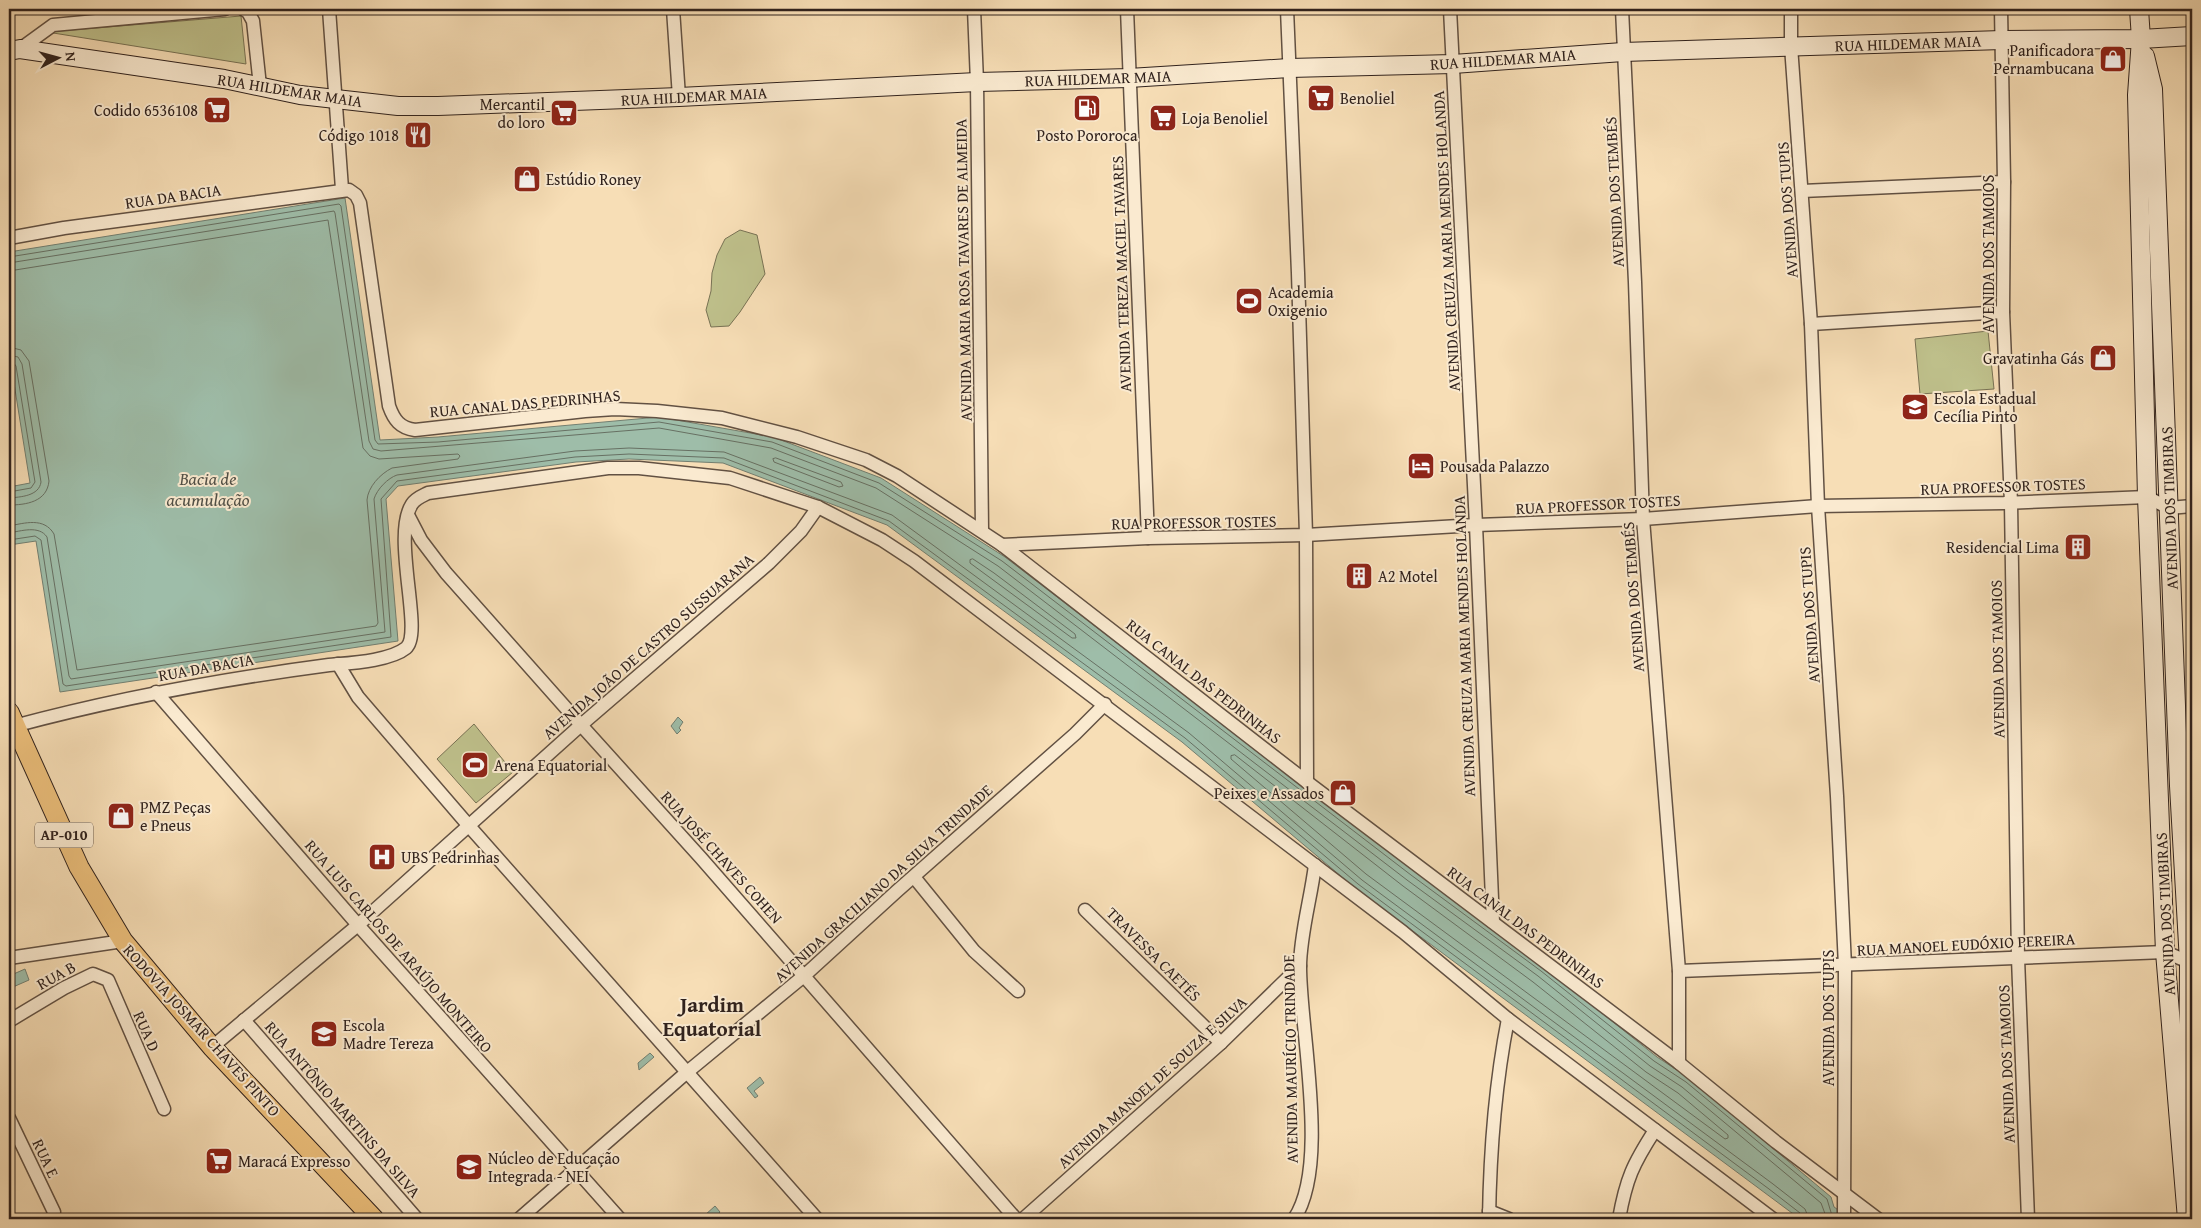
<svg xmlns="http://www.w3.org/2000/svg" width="2201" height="1228" font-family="'Gentium Book Plus',serif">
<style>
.green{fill:#bfc18c;stroke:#787254}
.water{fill:#9ebda9;stroke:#727f71}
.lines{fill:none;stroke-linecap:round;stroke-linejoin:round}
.shore{stroke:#677063;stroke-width:1}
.street-casing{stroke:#625143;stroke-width:15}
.secondary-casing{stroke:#30221d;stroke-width:20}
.primary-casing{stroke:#30221d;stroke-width:21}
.street{stroke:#faead0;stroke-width:12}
.secondary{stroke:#faead0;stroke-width:18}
.primary{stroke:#ecbf7b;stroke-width:19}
.labels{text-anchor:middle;stroke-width:4;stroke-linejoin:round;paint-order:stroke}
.shield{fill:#faead0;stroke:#6d5e53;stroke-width:1}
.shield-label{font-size:15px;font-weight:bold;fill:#30221d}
.street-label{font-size:16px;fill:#30221d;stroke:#faead0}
.poi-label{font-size:16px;fill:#30221d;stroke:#faead0;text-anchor:start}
.water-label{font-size:18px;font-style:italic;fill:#515047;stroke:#faead0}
.district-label{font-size:21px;font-weight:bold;fill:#30221d;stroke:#faead0}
</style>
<rect width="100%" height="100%" fill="#f7deb6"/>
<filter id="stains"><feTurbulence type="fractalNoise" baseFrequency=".004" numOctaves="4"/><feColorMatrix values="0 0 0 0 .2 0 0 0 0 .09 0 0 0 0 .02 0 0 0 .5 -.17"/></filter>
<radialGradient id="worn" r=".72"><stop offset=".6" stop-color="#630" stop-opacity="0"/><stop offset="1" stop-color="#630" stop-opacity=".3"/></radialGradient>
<g class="green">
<polygon points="241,16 246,64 47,32"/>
<polygon points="740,230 757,235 765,274 740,312 729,326 711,327 706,310 711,291 712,273 717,255 725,239"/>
<polygon points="1988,331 1994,389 1920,394 1915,339"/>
<polygon points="474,724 513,772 476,803 437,759"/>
</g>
<g class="water">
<polygon points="345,198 380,440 438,437 659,417 773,437 881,478 1005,557 1414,871 1544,967 1657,1057 1689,1078 1831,1197 1834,1207 1837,1209 1838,1219 1800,1219 1355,888 1182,742 887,525 723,463 629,459 576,462 398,486 386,499 398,641 60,692 36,541 9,545 9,487 30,483 9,352 9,252"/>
<polygon points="678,717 683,722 679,728 681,730 677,734 671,726"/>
<polygon points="25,969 29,980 13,987 9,976"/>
<polygon points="650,1053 654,1057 639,1070 638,1063"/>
<polygon points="760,1077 764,1083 754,1091 758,1096 755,1098 747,1088"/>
<polygon points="715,1206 720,1212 713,1219 709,1219 705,1215"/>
</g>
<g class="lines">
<g class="shore">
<polyline points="9,257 339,204 341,206 375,440 378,444 438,442 659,422 772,442 879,483 1002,561 1411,875 1541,971 1654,1061 1686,1082 1827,1199 1833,1219"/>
<polyline points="9,263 334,211 335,213 369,441 373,449 381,451 659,428 771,448 876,488 998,566 1407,880 1538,976 1650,1066 1682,1087 1821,1203 1827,1219"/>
<path d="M 9,271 L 328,220 L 363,448 L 370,456 L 379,459 L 458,454 L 460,456 L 458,459 L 392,468 C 380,474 368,487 367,500 L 378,623 L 376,626 L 77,670 L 54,534 C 44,517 25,523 9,526"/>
<path d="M 9,347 L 21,350 L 29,361 L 49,481 C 47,502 26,505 9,505"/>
<path d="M 9,355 L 18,357 L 22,364 L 41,482 C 39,496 21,497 9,498"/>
<polyline points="9,361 13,362 16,366 35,482 31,488 9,492"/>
<polygon points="776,458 841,482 843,486 839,487 774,462 773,459"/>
<path d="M 9,533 C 21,531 39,525 47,537 L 69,676 L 71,679 L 385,632 L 374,499 C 377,489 388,478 397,475 L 575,451 L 629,448 L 724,452 L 892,515 L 1189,733 L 1362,880 L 1773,1184 L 1805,1209 L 1809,1219"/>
<polyline points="9,540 35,536 41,540 63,684 66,686 391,637 381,499 397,481 575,457 629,454 724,458 889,521 1185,738 1358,884 1769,1189 1800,1213 1802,1219"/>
<polygon points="973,559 994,573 1075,634 1076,638 1072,638 970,563 970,560"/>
<polygon points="1235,755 1403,886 1533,982 1646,1072 1678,1093 1728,1135 1728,1138 1725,1139 1366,874 1231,759 1231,756"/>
</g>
<g class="street-casing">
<g id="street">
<polyline points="243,9 248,12 253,21 260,86"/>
<polyline points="329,9 342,189"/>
<polyline points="673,9 679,97"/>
<polyline points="974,9 977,82 982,530"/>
<polyline points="1127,9 1148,538"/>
<polyline points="1287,9 1298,273 1306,535 1307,782"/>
<polyline points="1450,9 1476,525 1493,922"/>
<polyline points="1622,9 1635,282 1643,519 1679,971 1679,1063"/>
<polyline points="1791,9 1791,46 1811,324 1818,506 1837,796 1845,966 1844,1219"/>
<polyline points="2001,9 2004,182 2003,312 2011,503 2018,958 2028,1219"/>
<polyline points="20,49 53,25 225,9"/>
<polyline points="1802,191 2004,182"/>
<path d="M 9,238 L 64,228 L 349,190 L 356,195 L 360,203 L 389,406 C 394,420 400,428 415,430 L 585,411 L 615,409 L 657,411 L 722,418 L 797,437 L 866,460 L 897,476 L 1002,545 L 1307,782 L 1679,1063 L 1776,1142 L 1878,1219"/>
<polyline points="1811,324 2003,312"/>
<polyline points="408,515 421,540 446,573 581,725 701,858 1016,1219"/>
<polyline points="1002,545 1148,538 1306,535 1476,525 1643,519 1818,506 2004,503 2147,497 2169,508 2192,506"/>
<polyline points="338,664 358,697 469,826 817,1219"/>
<polyline points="156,692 358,925 620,1219"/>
<path d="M 14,726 C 118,698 223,679 329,665 C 350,663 390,661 406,648 C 424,633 391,536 412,504 C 416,498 422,496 428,493 L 608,468 L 639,468 L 730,478 L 818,507 L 882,540 L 914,561 L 1403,932 L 1508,1019 L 1773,1219"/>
<polyline points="914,877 974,951 1018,991"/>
<polyline points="1085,910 1221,1043"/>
<polyline points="9,958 123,941"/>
<polyline points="1679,971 2165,952 2189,962 2192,961"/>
<polyline points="244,1020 417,1219"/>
<polyline points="9,1021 64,988 93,974 108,980 164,1109"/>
<polyline points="212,1047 358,925 581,725 769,563 801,531 818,507"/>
<polyline points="9,1118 54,1212 53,1219"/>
<polyline points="1489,1211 1509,1219"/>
<polyline points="519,1219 686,1073 805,975 897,891 1075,734 1105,704"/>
<polyline points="1023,1219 1221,1043 1300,966"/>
<path d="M 1294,1219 C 1330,1166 1300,1031 1300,967 C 1300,935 1311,898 1315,865"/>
<path d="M 1489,1219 C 1490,1152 1495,1085 1508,1019"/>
<path d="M 1619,1219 C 1626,1179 1633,1164 1655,1130"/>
</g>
</g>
<g class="secondary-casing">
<g id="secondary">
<polyline points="2139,9 2141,39 2137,95 2147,497 2165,952 2187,1219"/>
<polyline points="9,51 20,49 224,79 300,95 398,106 438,106 679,97 977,82 1129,78 1289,68 1453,64 1623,52 2002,40 2141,39 2192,36"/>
<polyline points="2145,56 2153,89 2179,786 2189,962 2188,1106"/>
</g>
</g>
<g class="primary-casing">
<polyline id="primary" points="9,712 79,867 123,941 212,1047 374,1219"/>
</g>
<use href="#street" class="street"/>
<use href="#secondary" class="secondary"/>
<use href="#primary" class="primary"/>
</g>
<defs>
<g id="shop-square" transform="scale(1.4375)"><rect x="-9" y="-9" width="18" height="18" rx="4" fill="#8f2418" stroke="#faead0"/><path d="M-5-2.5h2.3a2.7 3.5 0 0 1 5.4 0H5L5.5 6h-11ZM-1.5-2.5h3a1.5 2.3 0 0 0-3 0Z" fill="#fff"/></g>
<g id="supermarket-square" transform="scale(1.4375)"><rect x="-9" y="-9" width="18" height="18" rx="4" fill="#8f2418" stroke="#faead0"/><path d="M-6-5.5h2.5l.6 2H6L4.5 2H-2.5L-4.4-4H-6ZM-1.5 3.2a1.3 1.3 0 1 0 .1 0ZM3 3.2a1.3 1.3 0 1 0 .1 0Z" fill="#fff"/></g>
<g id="fuel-square" transform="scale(1.4375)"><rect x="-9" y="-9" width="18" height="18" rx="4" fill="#8f2418" stroke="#faead0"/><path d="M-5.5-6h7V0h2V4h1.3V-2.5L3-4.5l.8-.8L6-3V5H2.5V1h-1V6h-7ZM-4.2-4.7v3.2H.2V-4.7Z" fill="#fff"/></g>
<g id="restaurant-square" transform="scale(1.4375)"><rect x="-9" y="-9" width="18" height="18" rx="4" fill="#8f2418" stroke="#faead0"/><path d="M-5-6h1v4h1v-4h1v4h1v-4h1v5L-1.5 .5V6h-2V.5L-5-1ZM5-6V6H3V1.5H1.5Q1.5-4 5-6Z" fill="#fff"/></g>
<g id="stadium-square" transform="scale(1.4375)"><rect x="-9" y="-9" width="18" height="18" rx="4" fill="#8f2418" stroke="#faead0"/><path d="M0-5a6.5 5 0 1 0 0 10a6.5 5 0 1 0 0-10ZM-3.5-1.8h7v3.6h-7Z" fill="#fff"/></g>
<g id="school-square" transform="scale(1.4375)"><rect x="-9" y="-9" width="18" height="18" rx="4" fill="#8f2418" stroke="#faead0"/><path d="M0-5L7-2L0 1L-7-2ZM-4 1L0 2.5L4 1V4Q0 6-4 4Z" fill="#fff"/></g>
<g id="hotel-square" transform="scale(1.4375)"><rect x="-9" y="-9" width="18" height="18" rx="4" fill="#8f2418" stroke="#faead0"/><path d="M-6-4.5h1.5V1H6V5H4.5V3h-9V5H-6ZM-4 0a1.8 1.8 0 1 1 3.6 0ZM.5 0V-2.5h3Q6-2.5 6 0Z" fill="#fff"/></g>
<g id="building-square" transform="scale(1.4375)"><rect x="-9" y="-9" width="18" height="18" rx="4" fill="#8f2418" stroke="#faead0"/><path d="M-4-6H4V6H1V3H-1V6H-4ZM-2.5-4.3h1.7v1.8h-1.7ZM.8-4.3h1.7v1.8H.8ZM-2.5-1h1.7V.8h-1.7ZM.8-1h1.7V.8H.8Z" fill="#fff"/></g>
<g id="hospital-square" transform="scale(1.4375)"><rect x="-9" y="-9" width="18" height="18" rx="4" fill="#8f2418" stroke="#faead0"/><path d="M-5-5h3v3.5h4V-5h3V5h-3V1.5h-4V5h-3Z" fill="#fff"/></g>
</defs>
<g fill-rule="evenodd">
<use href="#shop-square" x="2113" y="59"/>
<use href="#supermarket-square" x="1321" y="98"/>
<use href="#fuel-square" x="1087" y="108"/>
<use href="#supermarket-square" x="217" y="110"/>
<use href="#supermarket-square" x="564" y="113"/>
<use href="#supermarket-square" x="1163" y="118"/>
<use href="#restaurant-square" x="418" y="135"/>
<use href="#shop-square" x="527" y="179"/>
<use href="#stadium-square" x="1249" y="301"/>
<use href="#shop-square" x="2103" y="358"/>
<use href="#school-square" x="1915" y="407"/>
<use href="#hotel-square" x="1421" y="466"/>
<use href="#building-square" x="2078" y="547"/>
<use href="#building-square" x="1359" y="576"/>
<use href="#stadium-square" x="475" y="765"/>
<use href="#shop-square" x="1343" y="793"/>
<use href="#shop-square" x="121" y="816"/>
<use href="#hospital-square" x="382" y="857"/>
<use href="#school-square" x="324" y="1034"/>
<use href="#supermarket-square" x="219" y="1161"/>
<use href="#school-square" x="469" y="1167"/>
</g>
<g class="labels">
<rect class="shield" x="35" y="822.5" width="58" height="25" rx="4"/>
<g class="shield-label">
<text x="64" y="840">AP-010</text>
</g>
<g class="street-label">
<text transform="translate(1908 43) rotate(-2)" y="6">RUA HILDEMAR MAIA</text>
<text transform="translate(1503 59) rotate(-4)" y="6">RUA HILDEMAR MAIA</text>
<text transform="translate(1098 78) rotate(-2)" y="6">RUA HILDEMAR MAIA</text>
<text transform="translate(290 90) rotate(9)" y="6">RUA HILDEMAR MAIA</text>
<text transform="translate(694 96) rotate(-3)" y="6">RUA HILDEMAR MAIA</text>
<text transform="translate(1614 192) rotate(-93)" y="6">AVENIDA DOS TEMBÉS</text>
<text transform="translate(173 196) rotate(-8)" y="6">RUA DA BACIA</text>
<text transform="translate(1787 210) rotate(-94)" y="6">AVENIDA DOS TUPIS</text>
<text transform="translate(1446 241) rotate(-93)" y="6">AVENIDA CREUZA MARIA MENDES HOLANDA</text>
<text transform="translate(1988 254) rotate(-90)" y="6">AVENIDA DOS TAMOIOS</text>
<text transform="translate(963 270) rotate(-91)" y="6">AVENIDA MARIA ROSA TAVARES DE ALMEIDA</text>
<text transform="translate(1121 274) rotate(-92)" y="6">AVENIDA TEREZA MACIEL TAVARES</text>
<text transform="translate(525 403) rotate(-5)" y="6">RUA CANAL DAS PEDRINHAS</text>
<text transform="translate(2003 486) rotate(-2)" y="6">RUA PROFESSOR TOSTES</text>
<text transform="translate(1598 504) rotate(-3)" y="6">RUA PROFESSOR TOSTES</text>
<text transform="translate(2169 508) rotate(-92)" y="6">AVENIDA DOS TIMBIRAS</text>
<text transform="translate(1194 522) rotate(-1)" y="6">RUA PROFESSOR TOSTES</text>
<text transform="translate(1633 597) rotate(-94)" y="6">AVENIDA DOS TEMBÉS</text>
<text transform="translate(1809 615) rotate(-94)" y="6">AVENIDA DOS TUPIS</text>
<text transform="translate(648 646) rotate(-41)" y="6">AVENIDA JOÃO DE CASTRO SUSSUARANA</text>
<text transform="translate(1464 646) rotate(-92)" y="6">AVENIDA CREUZA MARIA MENDES HOLANDA</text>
<text transform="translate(1997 659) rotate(-91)" y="6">AVENIDA DOS TAMOIOS</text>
<text transform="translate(206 667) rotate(-10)" y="6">RUA DA BACIA</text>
<text transform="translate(1204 681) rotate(38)" y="6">RUA CANAL DAS PEDRINHAS</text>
<text transform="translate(722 857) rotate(48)" y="6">RUA JOSÉ CHAVES COHEN</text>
<text transform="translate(883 883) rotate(-42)" y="6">AVENIDA GRACILIANO DA SILVA TRINDADE</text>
<text transform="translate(2165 914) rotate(-93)" y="6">AVENIDA DOS TIMBIRAS</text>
<text transform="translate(1526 927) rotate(37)" y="6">RUA CANAL DAS PEDRINHAS</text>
<text transform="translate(1966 944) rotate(-3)" y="6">RUA MANOEL EUDÓXIO PEREIRA</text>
<text transform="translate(399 946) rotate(49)" y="6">RUA LUIS CARLOS DE ARAÚJO MONTEIRO</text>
<text transform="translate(1154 954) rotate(45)" y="6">TRAVESSA CAETÉS</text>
<text transform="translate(56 975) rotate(-29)" y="6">RUA B</text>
<text transform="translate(1828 1018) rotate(-90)" y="6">AVENIDA DOS TUPIS</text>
<text transform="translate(202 1030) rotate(48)" y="6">RODOVIA JOSMAR CHAVES PINTO</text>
<text transform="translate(147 1031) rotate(66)" y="6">RUA D</text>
<text transform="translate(1290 1059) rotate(-91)" y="6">AVENIDA MAURÍCIO TRINDADE</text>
<text transform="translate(2006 1064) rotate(-92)" y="6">AVENIDA DOS TAMOIOS</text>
<text transform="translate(1152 1082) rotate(-42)" y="6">AVENIDA MANOEL DE SOUZA E SILVA</text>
<text transform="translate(343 1109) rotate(49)" y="6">RUA ANTÔNIO MARTINS DA SILVA</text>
<text transform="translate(46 1158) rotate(65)" y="6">RUA E</text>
</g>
<g class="poi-label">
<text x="2094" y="56" text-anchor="end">Panificadora<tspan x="2094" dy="18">Pernambucana</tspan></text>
<text x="1340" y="104">Benoliel</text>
<text x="545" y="110" text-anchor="end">Mercantil<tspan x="545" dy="18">do loro</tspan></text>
<text x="198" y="116" text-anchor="end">Codido 6536108</text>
<text x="1182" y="124">Loja Benoliel</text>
<text x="399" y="141" text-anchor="end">Código 1018</text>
<text x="1087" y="141" text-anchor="middle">Posto Pororoca</text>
<text x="546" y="185">Estúdio Roney</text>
<text x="1268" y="298">Academia<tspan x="1268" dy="18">Oxigenio</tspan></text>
<text x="2084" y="364" text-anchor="end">Gravatinha Gás</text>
<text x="1934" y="404">Escola Estadual<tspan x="1934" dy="18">Cecília Pinto</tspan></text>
<text x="1440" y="472">Pousada Palazzo</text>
<text x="2059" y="553" text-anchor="end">Residencial Lima</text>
<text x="1378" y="582">A2 Motel</text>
<text x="494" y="771">Arena Equatorial</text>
<text x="1324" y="799" text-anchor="end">Peixes e Assados</text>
<text x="140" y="813">PMZ Peças<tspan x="140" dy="18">e Pneus</tspan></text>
<text x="401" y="863">UBS Pedrinhas</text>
<text x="343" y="1031">Escola<tspan x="343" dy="18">Madre Tereza</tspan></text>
<text x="488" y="1164">Núcleo de Educação<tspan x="488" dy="18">Integrada - NEI</tspan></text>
<text x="238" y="1167">Maracá Expresso</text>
</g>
<g class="water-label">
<text x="208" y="485">Bacia de<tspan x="208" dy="21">acumulação</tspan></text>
</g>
<g class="district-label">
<text x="712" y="1012">Jardim<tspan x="712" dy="24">Equatorial</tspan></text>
</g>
</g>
<rect width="2201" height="1228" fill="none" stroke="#f7deb6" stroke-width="30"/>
<rect x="10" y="10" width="2181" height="1208" fill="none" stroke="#30221d" stroke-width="2.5"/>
<rect x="15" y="15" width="2171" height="1198" fill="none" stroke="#30221d"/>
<g transform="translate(58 58) rotate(84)" stroke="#faead0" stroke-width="4" paint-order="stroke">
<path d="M0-4L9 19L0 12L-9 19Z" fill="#30221d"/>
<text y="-8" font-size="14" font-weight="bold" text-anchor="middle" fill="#30221d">N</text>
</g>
<rect width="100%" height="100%" filter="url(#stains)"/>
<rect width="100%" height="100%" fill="url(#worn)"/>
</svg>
